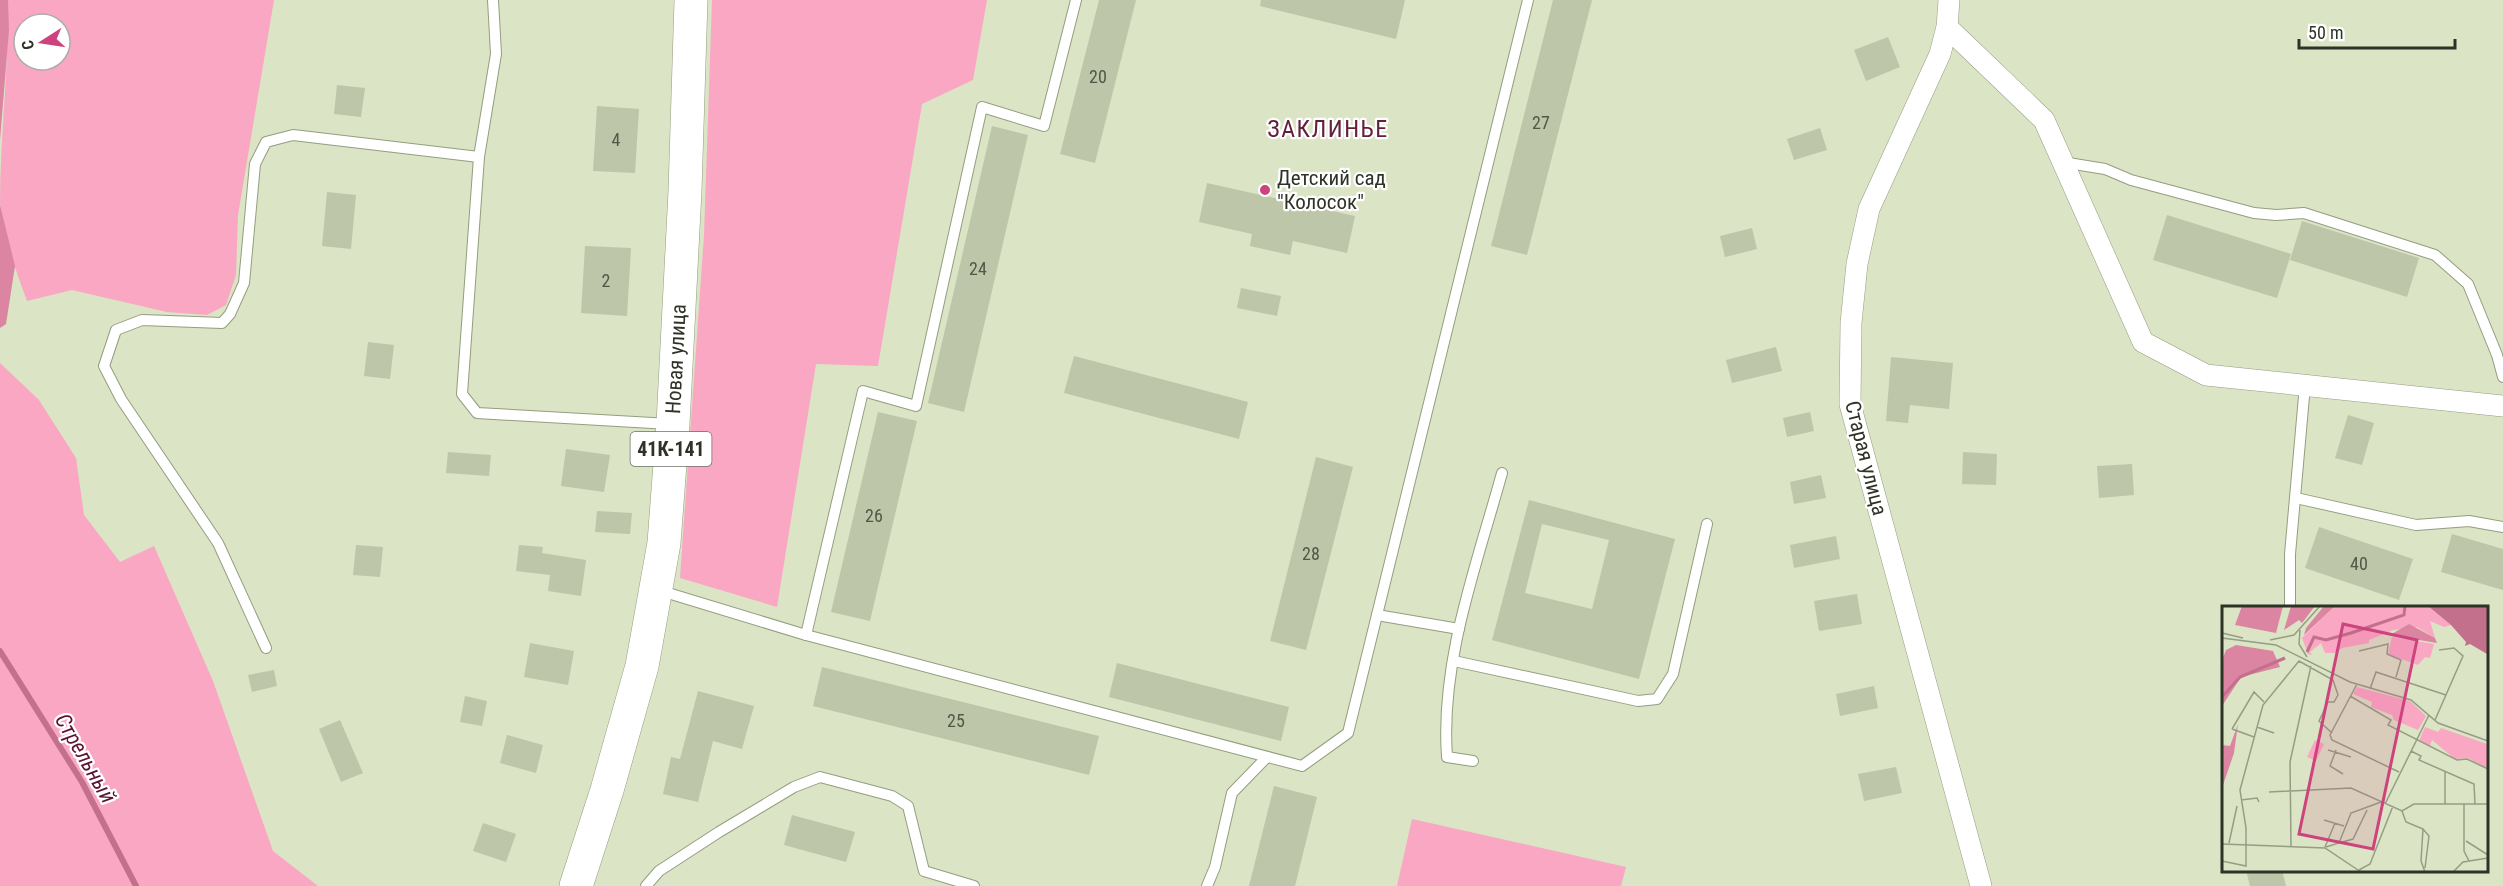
<svg xmlns="http://www.w3.org/2000/svg" width="2503" height="886" font-family="'Roboto Condensed',sans-serif">
<style>
.green{fill:#f9a7c2;fill-rule:evenodd}
.forest{fill:#db85a2}
.lines{fill:none;stroke-linecap:round;stroke-linejoin:round}
.stream{stroke:#c3708d;stroke-width:6}
.building{fill:#bdc6a8;fill-rule:evenodd}
.service-casing{stroke:#949d80;stroke-width:12}
.minor-casing{stroke:#949d80;stroke-width:22}
.primary-casing{stroke:#949d80;stroke-width:34}
.service{stroke:#fff;stroke-width:10}
.minor{stroke:#fff;stroke-width:21}
.primary{stroke:#fff;stroke-width:33}
.poi-dot{fill:#cd437d;stroke:#fff;stroke-width:2}
.labels{text-anchor:middle;stroke-width:4.5;stroke-linejoin:round;paint-order:stroke}
.number-label{font-size:18px;fill:#525746}
.shield{fill:#fff;stroke:#6d7067;stroke-width:1.5}
.shield-label{font-size:20px;font-weight:bold;fill:#2f3226}
.poi-label{font-size:21px;fill:#2f3226;stroke:#fff;text-anchor:start}
.street-label{font-size:21px;fill:#2f3226;stroke:#fff}
.water-label{font-size:22px;font-style:italic;fill:#5d1133;stroke:#fff}
.quarter-label{font-size:24px;letter-spacing:1.5px;fill:#63203b;stroke:#fff}
.inset-river{fill:none;stroke:#c3708d;stroke-width:3}
.inset-road{fill:none;stroke:#969d85;stroke-width:1.5}
.view{fill:#cd437d;fill-opacity:0.15;stroke:#cd437d;stroke-width:3}
.inset-edge{fill:none;stroke:#2f3226;stroke-width:3}
</style>
<rect width="100%" height="100%" fill="#dbe4c5"/>
<g class="green">
<path d="M 8,0 L 274,0 L 238,215 L 236,275 L 226,305 L 207,315 L 167,312 L 72,290 L 27,301 C 16,271 3,235 0,203 C 0,136 9,68 8,0 ZM 24,24 L 60,24 L 60,60 L 24,60 Z"/>
<polygon points="712,0 987,0 973,80 922,104 878,366 816,364 777,607 680,578 704,235"/>
<polygon points="0,363 39,400 76,458 84,515 120,562 154,546 213,681 273,851 318,886 0,886"/>
<polygon points="1412,819 1626,867 1621,886 1397,886"/>
</g>
<g class="forest">
<polygon points="0,0 8,0 9,30 0,140"/>
<polygon points="0,205 15,266 6,324 0,328"/>
</g>
<g class="lines">
<polyline class="stream" points="0,651 82,782 136,886"/>
</g>
<g class="building">
<polygon points="1099,0 1136,0 1095,163 1060,154"/>
<polygon points="1261,0 1405,0 1396,39 1260,6"/>
<polygon points="1553,0 1592,0 1527,255 1491,246"/>
<polygon points="1888,37 1900,67 1866,81 1854,50"/>
<polygon points="337,85 365,88 361,117 334,114"/>
<polygon points="597,106 639,109 635,173 593,171"/>
<polygon points="992,126 1028,135 964,412 928,403"/>
<polygon points="1820,128 1827,150 1794,160 1787,139"/>
<polygon points="1207,183 1355,216 1347,253 1293,241 1290,255 1250,246 1252,234 1199,222"/>
<polygon points="327,192 356,195 351,249 322,246"/>
<polygon points="2167,215 2291,254 2277,298 2153,260"/>
<polygon points="2302,221 2419,258 2407,297 2290,260"/>
<polygon points="1752,228 1757,249 1725,257 1720,236"/>
<polygon points="585,246 631,248 627,316 581,313"/>
<polygon points="1241,288 1281,296 1277,316 1237,308"/>
<polygon points="368,342 394,345 390,379 364,376"/>
<polygon points="1776,347 1782,371 1732,383 1726,360"/>
<polygon points="1074,356 1248,402 1239,439 1064,393"/>
<polygon points="1891,357 1953,363 1949,409 1910,405 1908,423 1886,421"/>
<polygon points="878,412 917,421 870,621 831,612"/>
<polygon points="1810,412 1814,431 1787,437 1783,418"/>
<polygon points="2348,415 2374,423 2362,465 2335,458"/>
<polygon points="566,449 610,455 604,492 561,486"/>
<polygon points="448,452 491,455 489,476 446,473"/>
<polygon points="1963,452 1997,454 1996,485 1962,484"/>
<polygon points="1316,457 1353,467 1306,650 1270,641"/>
<polygon points="2132,464 2134,495 2099,498 2097,466"/>
<polygon points="1821,475 1826,498 1794,504 1790,482"/>
<path d="M 1529,500 L 1675,539 L 1639,679 L 1492,640 ZM 1542,524 L 1609,540 L 1592,609 L 1525,593 Z"/>
<polygon points="597,511 632,513 630,534 595,532"/>
<polygon points="2319,527 2413,559 2399,600 2305,568"/>
<polygon points="2452,534 2503,549 2503,590 2441,572"/>
<polygon points="1836,536 1840,559 1794,568 1790,545"/>
<polygon points="356,545 383,547 380,577 353,575"/>
<polygon points="519,545 543,547 542,553 586,560 581,596 548,591 550,575 516,571"/>
<polygon points="1857,594 1862,624 1819,631 1814,601"/>
<polygon points="530,643 574,651 568,685 524,677"/>
<polygon points="1117,663 1289,707 1281,741 1109,697"/>
<polygon points="822,667 1099,736 1089,775 813,706"/>
<polygon points="274,670 277,686 252,692 248,675"/>
<polygon points="1874,686 1878,708 1840,716 1836,694"/>
<polygon points="698,691 754,706 742,749 713,741 698,802 663,794 671,757 680,759"/>
<polygon points="465,696 487,701 482,726 460,722"/>
<polygon points="340,720 363,773 341,782 319,729"/>
<polygon points="507,735 543,745 536,773 500,763"/>
<polygon points="1896,767 1902,793 1864,801 1858,774"/>
<polygon points="1274,786 1317,797 1295,886 1249,886"/>
<polygon points="792,815 855,832 846,862 784,845"/>
<polygon points="483,823 516,834 506,862 473,851"/>
<polygon points="2246,870 2282,870 2286,886 2250,886"/>
</g>
<g class="lines">
<g class="service-casing">
<g id="service">
<polyline points="493,0 496,54 479,157 462,394 477,413 670,424"/>
<polyline points="2062,162 2105,169 2131,180 2254,213 2276,215 2304,213 2435,255 2468,284 2497,355 2503,377"/>
<polyline points="2296,498 2416,525 2469,521 2503,527"/>
<polyline points="658,590 806,635 1302,766 1348,733 1528,0"/>
<polyline points="2290,607 2290,554 2305,385"/>
<polyline points="1377,615 1459,629"/>
<polyline points="806,635 863,391 916,406 982,107 1044,126 1076,0"/>
<polyline points="266,648 218,543 121,399 104,366 116,330 142,320 222,323 230,314 244,283 255,164 266,142 293,135 479,157"/>
<polyline points="1454,661 1638,701 1657,699 1673,674 1707,524"/>
<path d="M 1473,761 L 1447,757 C 1440,661 1477,564 1502,473"/>
<polyline points="646,886 659,871 719,832 794,787 820,777 892,796 908,806 924,871 974,886"/>
<polyline points="1207,886 1215,867 1232,793 1267,757"/>
</g>
</g>
<g class="minor-casing">
<g id="minor">
<polyline points="1949,0 1947,27 1940,54 1869,209 1857,264 1851,323 1850,404 1981,886"/>
<polyline points="1947,27 2044,120 2143,342 2206,375 2503,406"/>
</g>
</g>
<g class="primary-casing">
<polyline id="primary" points="576,886 607,790 642,666 664,543 673,424 685,191 691,0"/>
</g>
<use href="#service" class="service"/>
<use href="#minor" class="minor"/>
<use href="#primary" class="primary"/>
</g>
<circle class="poi-dot" cx="1265" cy="190" r="6"/>
<g class="labels">
<g class="number-label">
<text x="1098" y="83">20</text>
<text x="1541" y="129">27</text>
<text x="616" y="146">4</text>
<text x="978" y="275">24</text>
<text x="606" y="287">2</text>
<text x="874" y="522">26</text>
<text x="1311" y="560">28</text>
<text x="2359" y="570">40</text>
<text x="956" y="727">25</text>
</g>
<rect class="shield" x="630.5" y="432" width="81" height="34" rx="4.5"/>
<g class="shield-label">
<text x="671" y="456">41К-141</text>
</g>
<g class="poi-label">
<text x="1277" y="185">Детский сад<tspan x="1277" dy="24">"Колосок"</tspan></text>
</g>
<g class="street-label">
<text transform="translate(676 359) rotate(-87)" y="7">Новая улица</text>
<text transform="translate(1866 458) rotate(76)" y="7">Старая улица</text>
</g>
<g class="water-label">
<text transform="translate(86 758) rotate(60)" y="8">Стрельный</text>
</g>
<g class="quarter-label">
<text x="1328" y="137">ЗАКЛИНЬЕ</text>
</g>
</g>
<g transform="translate(2222 606)">
<rect width="266" height="266" fill="#dbe4c5"/>
<path d="M 113,0 L 206,0 L 229,19 L 222,21 L 208,15 L 213,32 L 195,21 L 171,24 L 147,34 L 147,37 L 120,42 L 113,47 L 103,47 L 99,37 L 88,46 L 90,49 L 86,48 L 80,32 ZM 170,31 L 212,38 L 208,52 L 203,51 L 196,59 L 166,48 ZM 135,81 L 188,95 L 204,110 L 196,124 L 172,114 L 170,109 L 149,101 L 150,96 L 131,88 ZM 203,121 L 216,126 L 219,122 L 265,138 L 265,163 L 246,152 L 233,153 L 210,134 L 208,140 L 197,135 ZM 93,134 L 102,138 L 94,155 L 85,151 Z" fill="#f9a7c2"/>
<path d="M 20,0 L 61,0 L 54,27 L 13,19 ZM 69,0 L 93,0 L 80,17 L 77,14 L 62,24 ZM 102,0 L 113,0 L 82,29 L 84,22 ZM 187,18 L 213,32 L 215,37 L 168,29 ZM 14,39 L 51,45 L 58,61 L 19,71 L 0,100 L 0,54 L 4,44 ZM 16,118 L 12,147 L 0,182 L 0,139 L 8,140 Z" fill="#db85a2"/>
<path d="M 206,0 L 265,0 L 265,48 L 248,38 L 243,40 L 244,36 L 229,19 Z" fill="#c3708d"/>
<path class="inset-river" d="M 85,46 L 92,31 L 104,34 L 129,27 L 182,9 L 183,0M 0,91 L 18,71 L 63,52"/>
<path class="inset-road" d="M 78,24 L 77,38 L 85,51M 0,27 L 21,32M 0,32 L 54,39 L 128,76 L 189,94 L 216,117 L 266,135M 48,34 L 72,29 L 98,0M 137,45 L 166,38 L 165,48 L 179,54 L 174,71M 135,78 L 108,129 L 110,134 L 177,166M 148,83 L 154,66 L 224,89M 128,90 L 169,114 L 166,119 L 235,154 L 245,153 L 266,163M 213,114 L 241,50 L 232,42 L 217,44M 35,121 L 52,127M 10,123 L 32,86 L 42,96M 10,123 L 32,131M 106,144 L 129,151M 114,144 L 108,160 L 121,168M 189,145 L 199,150 L 197,154 L 252,178 L 253,198M 47,186 L 129,182 L 180,205 L 192,198 L 242,198 L 242,245 L 247,255M 19,194 L 35,192 L 37,196M 163,198 L 207,109M 223,198 L 223,165M 242,198 L 266,198M 180,205 L 184,216 L 201,223 L 199,255 L 203,266M 102,214 L 122,220M 201,223 L 207,230 L 203,262M 244,235 L 266,249M 7,237 L 15,200M 117,237 L 131,233 L 145,204M 0,238 L 103,242 L 139,266M 69,240 L 68,156 L 89,60M 103,241 L 113,217M 104,241 L 117,237 L 129,207 L 159,196M 0,255 L 24,260 L 24,222 L 18,184 L 41,99 L 77,55 L 111,74 L 116,89 L 112,96 L 106,96 L 97,115 L 110,127M 137,264 L 148,258 L 171,200M 231,266 L 241,256 L 266,252"/>
<path class="view" d="M 121,18 L 195,34 L 151,243 L 77,228 Z"/>
<rect width="266" height="266" class="inset-edge"/>
</g>
<g transform="translate(42 42) rotate(258)"><circle r="28" fill="#ffffff" stroke="#acada8" stroke-width="1.5"/>
<path d="M0-4.5L10 22L0 15L-10 22Z" fill="#cd437d"/>
<text y="-9" font-size="16" font-weight="bold" text-anchor="middle" fill="#2f3226">С</text>
</g>
<path d="M2299 39v9h156v-9" fill="none" stroke="#2f3226" stroke-width="3"/>
<text x="2308" y="39" font-size="18" fill="#2f3226" stroke="#ffffff" stroke-width="4.5" paint-order="stroke">50 m</text>
</svg>
